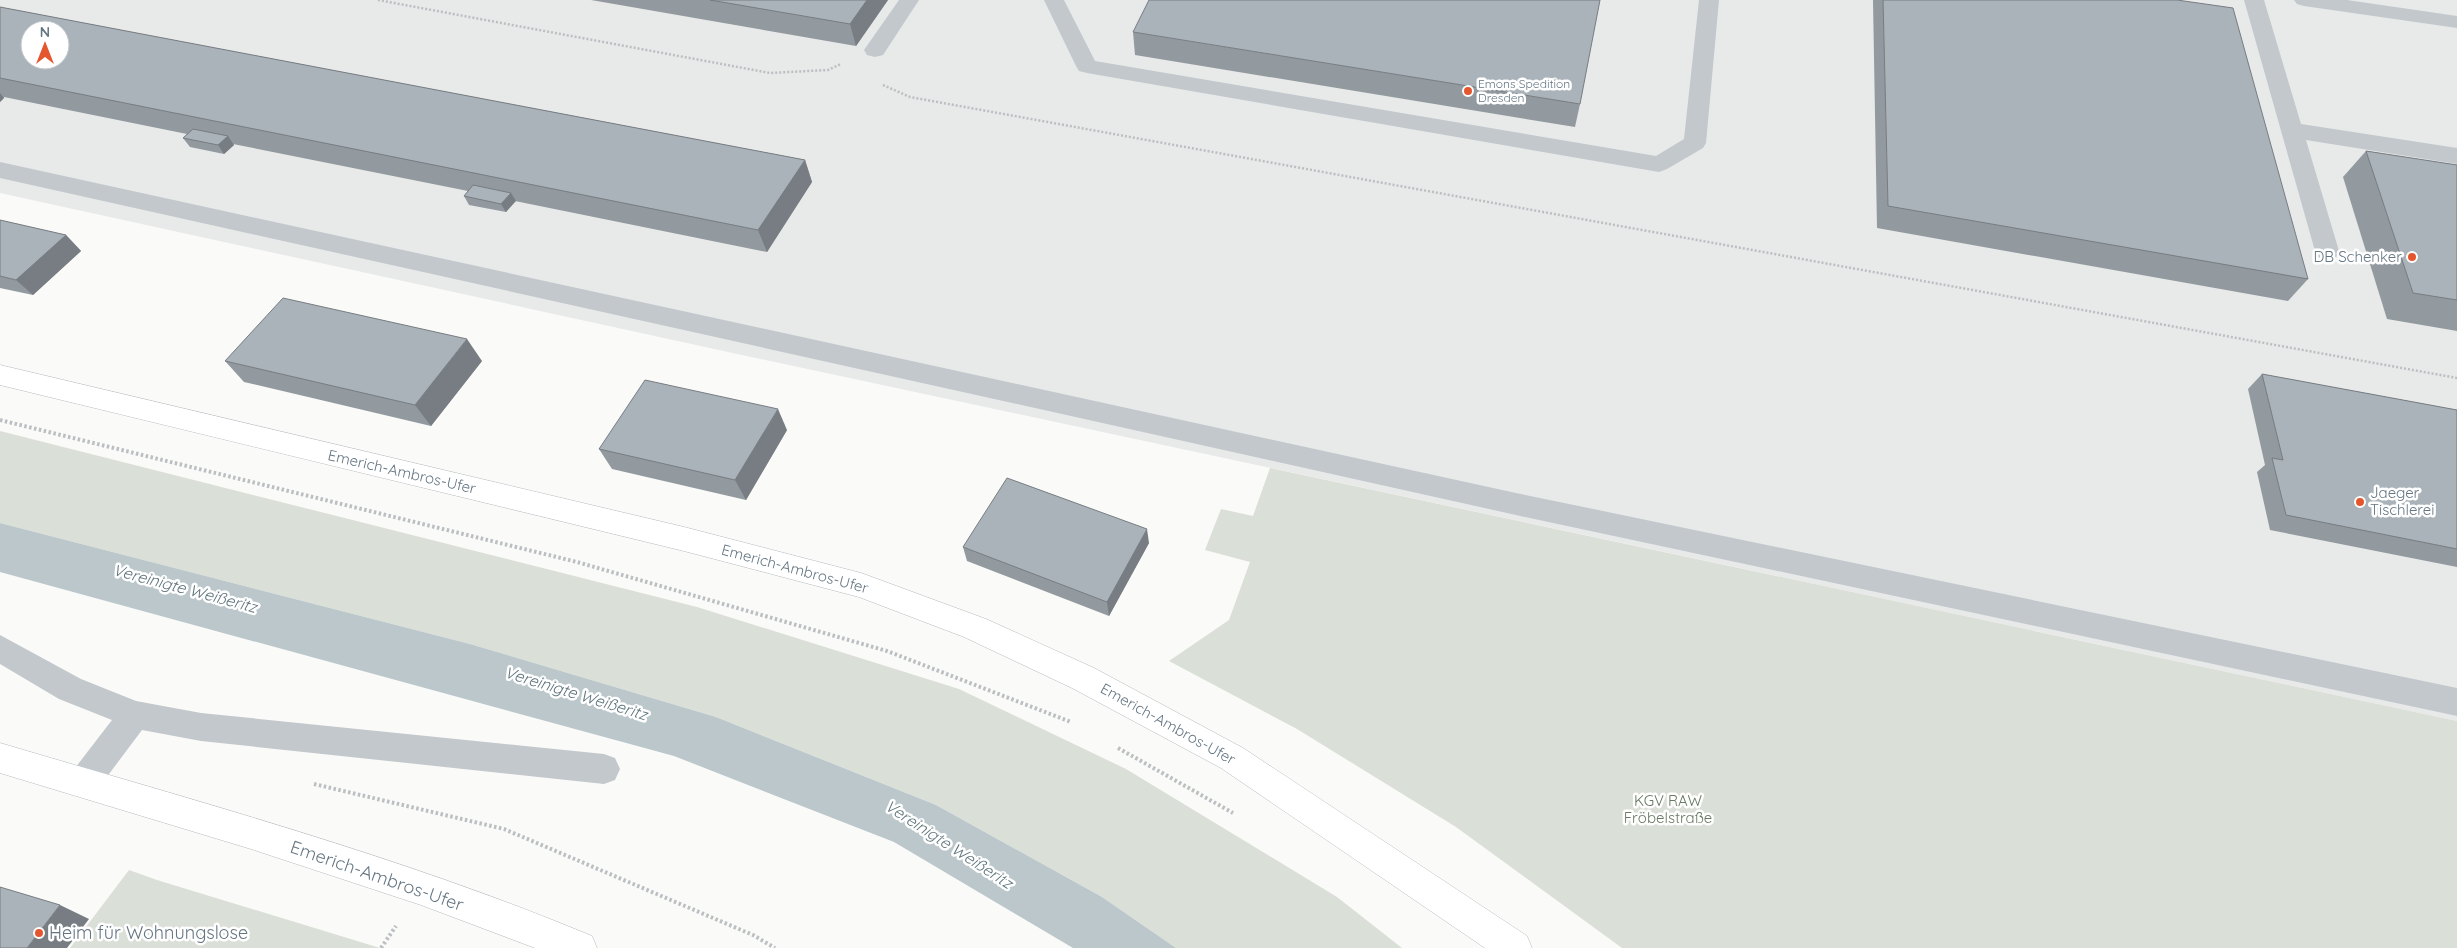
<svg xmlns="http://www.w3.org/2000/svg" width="2457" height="948" font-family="Quicksand,sans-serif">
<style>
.built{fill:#e8e9e9;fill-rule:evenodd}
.green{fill:#dadfd7}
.water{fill:#bbc7cb}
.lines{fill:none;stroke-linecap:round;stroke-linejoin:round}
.major-casing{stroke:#b5babe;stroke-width:1}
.path-far1{stroke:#bbbfc2;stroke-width:2.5;stroke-dasharray:2 2;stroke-linecap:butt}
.path{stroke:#bbbfc2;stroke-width:4;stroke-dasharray:2.5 2.5;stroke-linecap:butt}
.minor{fill:#c3c8cc;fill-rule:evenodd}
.major{fill:#fff;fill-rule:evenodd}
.wall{fill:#929a9f}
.shaded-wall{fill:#777d82}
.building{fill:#aab3b9;stroke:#777d82;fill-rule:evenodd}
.poi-dot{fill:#e4572e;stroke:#fff;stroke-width:2}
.labels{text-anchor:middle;stroke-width:5;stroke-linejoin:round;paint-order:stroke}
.far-poi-label{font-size:12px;fill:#657683;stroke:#fff;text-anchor:start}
.poi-label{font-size:15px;fill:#657683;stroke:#fff;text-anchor:end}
.street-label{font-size:15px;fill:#657683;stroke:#fff}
.park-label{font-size:15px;fill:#687a64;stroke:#fff}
.water-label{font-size:16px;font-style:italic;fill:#60757c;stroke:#fff}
.near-street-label{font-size:18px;fill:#657683;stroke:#fff}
.near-poi-label{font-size:18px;fill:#657683;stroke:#fff;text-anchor:start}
</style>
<rect width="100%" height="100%" fill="#fafaf8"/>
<path class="built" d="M 0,0 L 2457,0 L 2457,721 L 751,357 L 0,193 ZM 30,30 L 60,30 L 60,60 L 30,60 Z"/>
<g class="green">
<polygon points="0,431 697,607 959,689 1126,769 1337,897 1402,948 1176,948 1102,897 936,805 716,717 470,644 0,523"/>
<polygon points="1270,468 2457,721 2457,948 1622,948 1456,827 1297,729 1169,661 1229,620 1250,562 1205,550 1221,509 1253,516"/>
<polygon points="129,870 157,880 380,948 70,948"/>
</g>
<polygon class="water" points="0,523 470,644 716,717 936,805 1102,897 1176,948 1073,948 894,842 674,756 0,572"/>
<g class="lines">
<g class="major-casing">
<g id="major">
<polygon points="0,365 684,527 861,573 986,619 1094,668 1243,748 1527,936 1532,948 1485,948 1221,768 1072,688 964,637 859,597 684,551 0,385"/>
<path d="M 0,743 C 199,802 400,856 592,936 L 597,948 L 535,948 L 421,905 L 251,849 L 0,773 Z"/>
</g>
</g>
<g class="path-far1">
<polyline points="378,0 770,73 828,70 841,64"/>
<polyline points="883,85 910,97 2457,378"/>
</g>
<g class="path">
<polyline points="0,420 577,562 887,651 1071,722"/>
<polyline points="1118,748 1233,813"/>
<polyline points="314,784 504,829 753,935 775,948"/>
<polyline points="381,948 396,926"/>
</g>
<g class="minor">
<polygon points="899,0 919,0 883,55 875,57 867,55 864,50"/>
<polygon points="1044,0 1064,0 1095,61 1656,156 1684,139 1699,0 1719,0 1706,143 1703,148 1667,169 1659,172 1087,73 1079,71 1076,66"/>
<polygon points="2244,0 2264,0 2301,124 2457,148 2457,164 2306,140 2339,251 2336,257 2327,260 2318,257 2315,251"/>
<polygon points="2294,0 2347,0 2457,16 2457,28 2304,6 2297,4"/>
<polygon points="0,162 1516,493 2457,688 2457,716 1516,515 0,178"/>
<polygon points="0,635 81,679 136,701 201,713 604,754 615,758 620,769 615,780 604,784 201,741 142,730 94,794 83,798 72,794 67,783 72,772 112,720 59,699 0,664"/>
</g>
<use href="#major" class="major"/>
</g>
<g class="wall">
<polygon points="591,0 888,0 856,46"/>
<polygon points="1873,0 2177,0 2308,279 2288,301 1877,228"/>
<polygon points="0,7 805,160 812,182 767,252 515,201 506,212 469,205 464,196 468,191 233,144 234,145 224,154 190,147 183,138 187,134 4,97 4,98 0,102"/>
<polygon points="1133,32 1580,104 1575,127 1135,55"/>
<polygon points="2366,151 2457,165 2457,331 2387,319 2343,177"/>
<polygon points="0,220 66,235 81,251 33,295 0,288"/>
<polygon points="225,361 482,361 431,426 244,382"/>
<polygon points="2262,374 2457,410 2457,567 2270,530 2257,472 2265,465 2248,389"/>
<polygon points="787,430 746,500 612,469 599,449"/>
<polygon points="1149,543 1109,616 967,561 963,547"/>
</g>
<g class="shaded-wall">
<polygon points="867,0 888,0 856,46 850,24"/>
<polygon points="0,93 4,98 0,102"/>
<polygon points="228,136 234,145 224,154 218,145"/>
<polygon points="805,160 812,182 767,252 758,230"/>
<polygon points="511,193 516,201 506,212 501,204"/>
<polygon points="66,235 81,251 33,295 16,280"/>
<polygon points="467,339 482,361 431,426 415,405"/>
<polygon points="778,409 787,430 746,500 735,480"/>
<polygon points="1147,529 1149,543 1109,616 1107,602"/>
<polygon points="60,905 89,919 67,948 27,948"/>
</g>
<g class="building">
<polygon points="710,0 867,0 850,24"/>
<polygon points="1149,0 1600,0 1580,104 1133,32"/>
<polygon points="1883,0 2177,0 2233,8 2308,279 1888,206"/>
<path d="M 0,7 L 805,160 L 758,230 L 0,78 ZM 30,30 L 60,30 L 60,60 L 30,60 Z"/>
<polygon points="193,129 228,136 218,145 183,138"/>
<polygon points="2366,151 2457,165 2457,300 2413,293"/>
<polygon points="473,185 511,193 501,204 464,196"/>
<polygon points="0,220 66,235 16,280 0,276"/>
<polygon points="283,298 467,339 415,405 225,361"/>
<polygon points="2262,374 2457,410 2457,549 2286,515 2272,458 2283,460"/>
<polygon points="645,380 778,409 735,480 599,449"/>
<polygon points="1007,478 1147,529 1107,602 963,547"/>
<polygon points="0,887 60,905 27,948 0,948"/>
</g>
<g class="poi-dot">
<circle cx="1468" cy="91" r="5"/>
<circle cx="2412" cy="257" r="5"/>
<circle cx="2360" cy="502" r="5"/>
<circle cx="39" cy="933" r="5"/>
</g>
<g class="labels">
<g class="far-poi-label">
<text x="1478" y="88">Emons Spedition<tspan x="1478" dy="14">Dresden</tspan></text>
</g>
<g class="poi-label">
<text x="2402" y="262">DB Schenker</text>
<text x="2370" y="498" text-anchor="start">Jaeger<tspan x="2370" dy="17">Tischlerei</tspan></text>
</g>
<g class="street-label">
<text transform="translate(402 472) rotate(13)" y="5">Emerich-Ambros-Ufer</text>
<text transform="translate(795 569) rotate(15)" y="5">Emerich-Ambros-Ufer</text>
<text transform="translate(1168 724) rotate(29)" y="5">Emerich-Ambros-Ufer</text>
</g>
<g class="park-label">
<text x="1668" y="806">KGV RAW<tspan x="1668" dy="17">Fröbelstraße</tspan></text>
</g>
<g class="water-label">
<text transform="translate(185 588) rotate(15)" y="6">Vereinigte Weißeritz</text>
<text transform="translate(576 693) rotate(17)" y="6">Vereinigte Weißeritz</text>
<text transform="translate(949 844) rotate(33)" y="6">Vereinigte Weißeritz</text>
</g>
<g class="near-street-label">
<text transform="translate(377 876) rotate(19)" y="6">Emerich-Ambros-Ufer</text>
</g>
<g class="near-poi-label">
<text x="49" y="939">Heim für Wohnungslose</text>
</g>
</g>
<g transform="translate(45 45)"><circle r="24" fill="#ffffff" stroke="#c1c8cd"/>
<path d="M0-4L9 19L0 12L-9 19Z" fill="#e4572e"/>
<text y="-8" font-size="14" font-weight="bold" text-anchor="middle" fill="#657683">N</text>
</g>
</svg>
